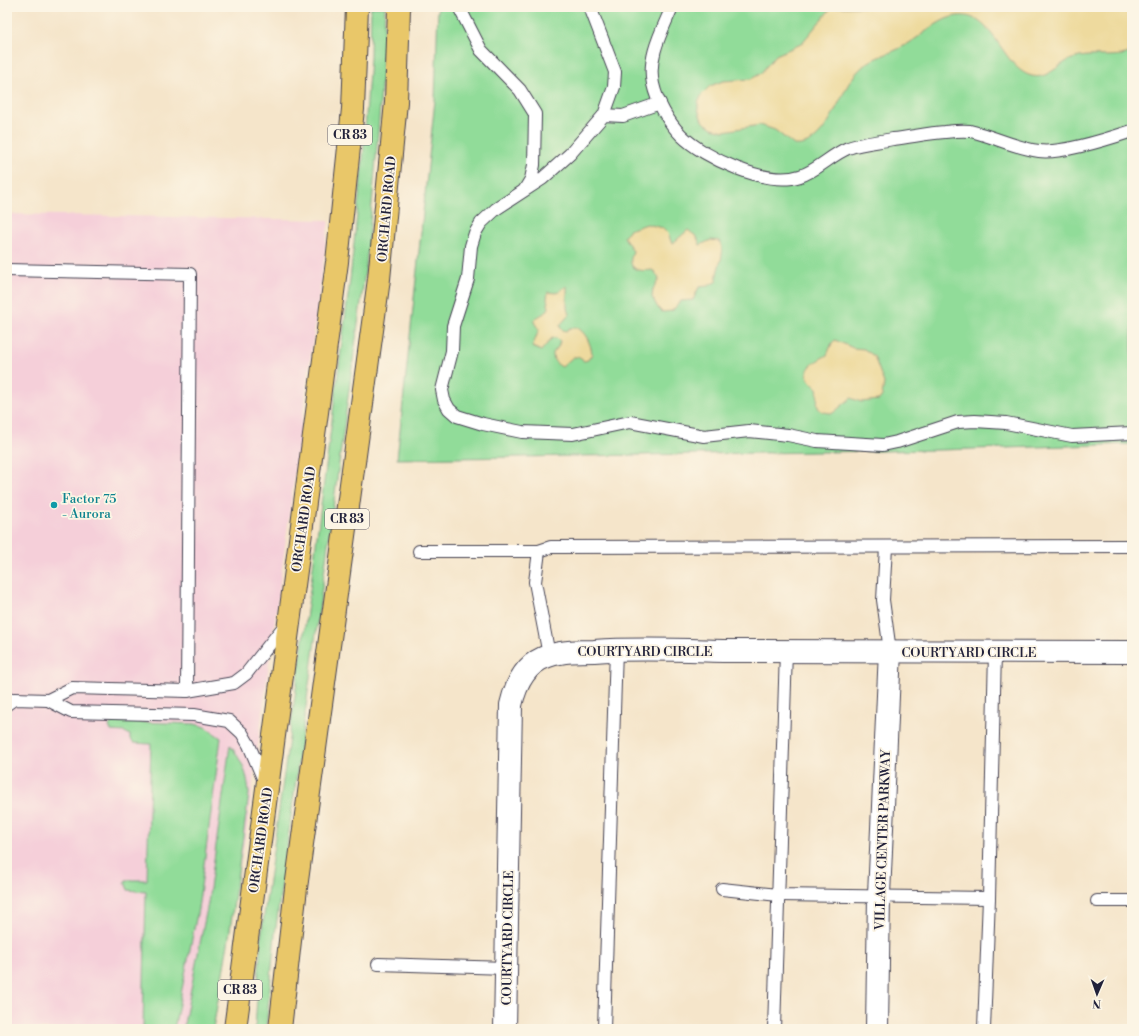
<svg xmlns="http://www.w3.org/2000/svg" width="1139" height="1036" font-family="'Libre Bodoni',serif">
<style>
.built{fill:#f5cfd9}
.green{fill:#91dc99;stroke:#5a7f6a}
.sand{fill:#eeda9e;stroke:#887e6c}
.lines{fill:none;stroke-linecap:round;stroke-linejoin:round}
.service-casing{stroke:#423f50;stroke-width:14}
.minor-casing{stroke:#423f50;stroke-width:24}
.primary-casing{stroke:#423f50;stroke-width:24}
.service{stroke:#fff;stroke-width:12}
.minor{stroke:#fff;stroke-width:22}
.primary{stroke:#e9c769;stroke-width:22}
.culture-dot{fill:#0f9aa8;stroke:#fcf5e5;stroke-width:1.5}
.labels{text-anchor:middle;stroke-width:3.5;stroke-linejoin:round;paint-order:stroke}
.shield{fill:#fcf5e5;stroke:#63616e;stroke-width:1}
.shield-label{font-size:12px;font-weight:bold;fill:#22223b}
.street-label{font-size:13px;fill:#22223b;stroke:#fcf5e5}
.culture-label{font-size:13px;fill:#0d838f;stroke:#fcf5e5;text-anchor:start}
</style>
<rect width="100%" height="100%" fill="#fcf5e5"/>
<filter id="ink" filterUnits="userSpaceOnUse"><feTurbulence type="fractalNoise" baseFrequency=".025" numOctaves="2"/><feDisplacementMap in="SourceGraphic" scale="8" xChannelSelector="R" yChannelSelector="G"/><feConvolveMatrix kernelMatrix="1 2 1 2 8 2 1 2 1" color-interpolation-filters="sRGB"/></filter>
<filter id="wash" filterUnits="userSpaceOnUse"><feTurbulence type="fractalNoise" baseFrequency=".012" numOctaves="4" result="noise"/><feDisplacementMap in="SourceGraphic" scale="16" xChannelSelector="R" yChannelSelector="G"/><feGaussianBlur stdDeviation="0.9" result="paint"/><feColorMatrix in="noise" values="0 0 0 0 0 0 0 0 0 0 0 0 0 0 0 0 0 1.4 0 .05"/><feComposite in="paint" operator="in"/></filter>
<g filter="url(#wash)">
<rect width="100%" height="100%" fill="#f5e5ca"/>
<polygon class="built" points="7,214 329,220 247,827 211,1029 7,1029"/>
<g class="green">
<path d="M 371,7 L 385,7 C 382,93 375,179 366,265 L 275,934 L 266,1029 L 255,1029 L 261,937 L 311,583 L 350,280 L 363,159 L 370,58 Z"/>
<polygon points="438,7 1132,7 1132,444 940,450 397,459 435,100"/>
<polygon points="112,721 195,724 205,727 221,738 198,909 174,1029 143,1029 146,892 128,890 125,882 126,880 147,880 151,744 134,743 130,739 130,735 125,732 111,731 109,726"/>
<path d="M 230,745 C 242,761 248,774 249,794 L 228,944 L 213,1029 L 183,1029 L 208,903 Z"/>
</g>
<g class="sand">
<path d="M 832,7 L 1132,7 L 1132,52 C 1113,60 1092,52 1072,59 C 1059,63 1048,80 1032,76 C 999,68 993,0 946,19 C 930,26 918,39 902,47 C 879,59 868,56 851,80 C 838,99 824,149 794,145 L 775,130 L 760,125 L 724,131 L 712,128 L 702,121 L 698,109 L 698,103 L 702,94 L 710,86 L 723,81 L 751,79 L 760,74 L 776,55 L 801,44 Z"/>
<path d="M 647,224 L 663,228 L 668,233 L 672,244 L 688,230 L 697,237 L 700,245 L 711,240 L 719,241 C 728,255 715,267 717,281 L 708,286 L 699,287 L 693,300 L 681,301 L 672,311 L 662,312 L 658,308 L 652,297 L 653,289 L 659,279 L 655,272 L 652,270 C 637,272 626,269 633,251 L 624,237 L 629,230 Z"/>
<path d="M 567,286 L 567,308 L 569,315 L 560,325 L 561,329 L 566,331 L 575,327 C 585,330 591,344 592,354 L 588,360 L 584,361 L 578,357 L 573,357 L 562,367 C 555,363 553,361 553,353 L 558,347 L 560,341 L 557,338 L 552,338 L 541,351 L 532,347 L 539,330 L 534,322 L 536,318 L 546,312 L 549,308 L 547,299 L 548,292 L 556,293 Z"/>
<path d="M 835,340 L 853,348 L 864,349 L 874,356 L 884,383 L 882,396 L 879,400 L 861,402 L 851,398 L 833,413 C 810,413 820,400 817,388 C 797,372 811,364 827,355 L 832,343 Z"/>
</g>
</g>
<g filter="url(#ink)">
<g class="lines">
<g class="service-casing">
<g id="service">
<polyline points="459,7 481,50 520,90 535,114 534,165 531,179 525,189"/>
<polyline points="590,7 615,72 614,87 604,115"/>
<path d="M 672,7 C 662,31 647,57 653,84 C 657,102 668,122 681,135 C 704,158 767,187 800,176 C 817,171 831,155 848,148 C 862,143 878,142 893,139 C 911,137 928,133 945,132 C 953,131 962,130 970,131 C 993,136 1015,148 1039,151 C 1060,154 1111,138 1132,131"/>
<polyline points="660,103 623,116 604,115 570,154 542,179 496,209 481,223 475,233 471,246 468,279 453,326 452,351 442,390 444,400 449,409 457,416 483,424 522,432 573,434 630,422 704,436 749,431 788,435 817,441 883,445 897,442 958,422 975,421 1006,423 1072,436 1132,433"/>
<polyline points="7,270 190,274 187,691"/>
<polyline points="886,547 883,600 890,651"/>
<polyline points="419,551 539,551"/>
<polyline points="549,655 535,582 539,551 551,547 1132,546"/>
<polyline points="48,700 72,688 187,691 234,683 246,674 285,625"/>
<polyline points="7,704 14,699 48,700 71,712 194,715 229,721 242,733 249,745 265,783"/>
<polyline points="722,889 778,895 989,898"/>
<polyline points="1097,901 1132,901"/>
<polyline points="378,964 506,968"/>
<polyline points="604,1029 616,649"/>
<polyline points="774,1029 786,651"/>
<polyline points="984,1029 989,898 995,652"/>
</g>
</g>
<g class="minor-casing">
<g id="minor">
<path d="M 505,1029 L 511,705 C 516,683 526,663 548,656 C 563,651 579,651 594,651 C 638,648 683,650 727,651 C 862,652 997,652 1132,652"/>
<polyline points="877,1029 879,895 890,651"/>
</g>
</g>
<g class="primary-casing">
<g id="primary">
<polyline points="235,1029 337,262 353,109 357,7"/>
<polyline points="280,1029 296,888 379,279 396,102 399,7"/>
</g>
</g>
<use href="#service" class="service"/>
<use href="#minor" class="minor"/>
<use href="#primary" class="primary"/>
</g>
</g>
<circle class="culture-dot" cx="54" cy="505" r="4"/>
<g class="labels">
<g class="shield">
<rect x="328" y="125" width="44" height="20" rx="3"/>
<rect x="325" y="509" width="44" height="20" rx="3"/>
<rect x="218" y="980" width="44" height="20" rx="3"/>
</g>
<g class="shield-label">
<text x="350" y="139">CR 83</text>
<text x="347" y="523">CR 83</text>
<text x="240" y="994">CR 83</text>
</g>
<g class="street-label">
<text transform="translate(386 209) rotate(-85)" y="5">ORCHARD ROAD</text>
<text transform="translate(303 519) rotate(-82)" y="5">ORCHARD ROAD</text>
<text x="645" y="656">COURTYARD CIRCLE</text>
<text x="969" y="657">COURTYARD CIRCLE</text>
<text transform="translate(260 840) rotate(-82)" y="5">ORCHARD ROAD</text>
<text transform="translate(882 840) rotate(-88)" y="5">VILLAGE CENTER PARKWAY</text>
<text transform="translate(507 938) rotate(-89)" y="5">COURTYARD CIRCLE</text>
</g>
<g class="culture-label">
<text x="62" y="503">Factor 75<tspan x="62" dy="15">- Aurora</tspan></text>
</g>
</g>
<rect width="1139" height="1036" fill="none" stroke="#fcf5e5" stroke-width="24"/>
<g transform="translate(1097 994) rotate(182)" stroke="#fcf5e5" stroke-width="3" paint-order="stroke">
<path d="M0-3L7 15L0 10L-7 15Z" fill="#22223b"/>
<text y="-6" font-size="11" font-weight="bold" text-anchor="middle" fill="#22223b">N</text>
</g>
</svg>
